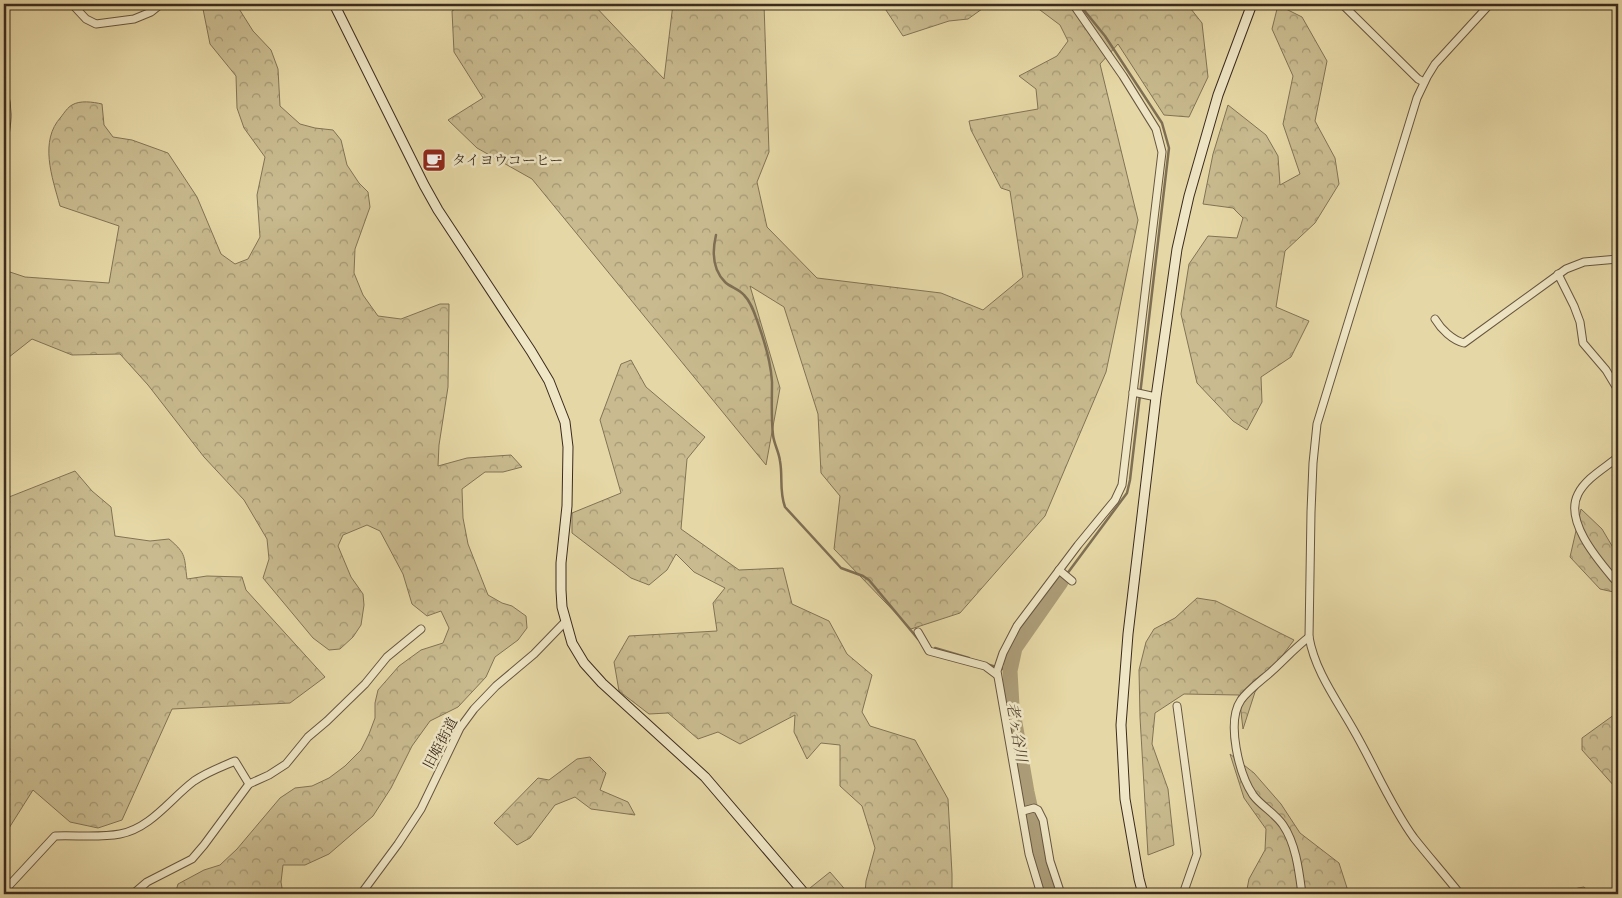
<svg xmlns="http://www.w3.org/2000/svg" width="1622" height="898" font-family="'Old Standard TT','Noto Serif JP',serif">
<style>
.forest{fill:url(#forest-crowns);stroke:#827356}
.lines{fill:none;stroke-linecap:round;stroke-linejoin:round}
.stream{stroke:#7f6f54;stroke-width:2.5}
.river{stroke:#ac9d78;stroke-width:15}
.street-casing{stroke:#665640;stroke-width:9}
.secondary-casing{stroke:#3b2b1e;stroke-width:11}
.street{stroke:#efe6c5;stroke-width:7}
.secondary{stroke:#efe6c5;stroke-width:9}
.labels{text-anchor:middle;stroke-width:5;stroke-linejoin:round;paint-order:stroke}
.poi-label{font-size:14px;fill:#3b2b1e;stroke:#efe6c5;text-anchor:start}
.street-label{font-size:14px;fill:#3b2b1e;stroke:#efe6c5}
.water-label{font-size:15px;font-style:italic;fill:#574834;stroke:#efe6c5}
</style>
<defs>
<pattern id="forest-crowns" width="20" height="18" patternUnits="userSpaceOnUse" patternTransform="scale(1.25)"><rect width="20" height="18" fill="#c9bb8f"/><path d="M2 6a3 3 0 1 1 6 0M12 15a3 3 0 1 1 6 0" fill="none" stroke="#a49874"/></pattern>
</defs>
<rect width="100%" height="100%" fill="#e6d8a6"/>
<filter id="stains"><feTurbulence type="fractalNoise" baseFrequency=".004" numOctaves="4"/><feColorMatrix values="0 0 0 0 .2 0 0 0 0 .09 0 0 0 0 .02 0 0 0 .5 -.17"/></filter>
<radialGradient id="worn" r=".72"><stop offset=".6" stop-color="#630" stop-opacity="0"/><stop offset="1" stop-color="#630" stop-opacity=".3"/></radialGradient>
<g class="forest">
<path d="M 202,4 L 236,4 L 253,31 L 271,50 L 278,69 L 280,106 L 300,124 L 315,128 L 333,130 L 341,140 L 347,165 L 359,183 L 368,192 L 370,207 L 355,249 L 354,273 L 363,295 L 378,316 L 401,319 L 440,304 L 449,304 L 448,387 L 439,445 L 438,466 L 467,458 L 511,455 L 522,467 L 503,472 L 485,472 L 462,489 L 463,518 L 468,544 L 488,595 L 502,603 L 512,606 L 526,616 L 527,628 L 518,640 L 495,657 L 486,677 L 458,707 L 430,721 L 412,746 L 391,788 L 373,816 L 329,854 L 305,865 L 283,865 L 281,882 L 283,894 L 175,894 L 178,884 L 204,870 L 220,865 L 237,849 L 280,798 L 295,788 L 312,786 L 329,778 L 345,766 L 361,750 L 369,734 L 375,718 L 375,703 L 378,690 L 399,666 L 421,650 L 443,643 L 449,628 L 441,611 L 427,616 L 412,604 L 403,574 L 380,531 L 367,525 L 343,535 L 338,546 L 351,577 L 363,594 L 364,605 L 361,625 L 353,637 L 340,649 L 329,650 L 313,638 L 263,578 L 269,559 L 267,539 L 244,500 L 204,457 L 148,385 L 120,354 L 72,355 L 32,339 L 4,361 L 4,270 L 25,277 L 109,283 L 119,226 L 60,206 C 52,177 39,141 61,117 C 64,113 68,107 72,105 C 80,100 93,102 102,104 L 104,125 L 113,137 L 132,140 L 168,153 L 197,197 L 221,254 L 235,264 L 248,259 L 260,237 L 257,195 L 265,157 L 244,128 L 237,108 L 236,76 L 210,44 Z"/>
<polygon points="463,4 593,4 664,79 673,4 764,4 769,152 757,182 767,227 817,278 941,293 983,310 1023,277 1010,191 1001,188 971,130 969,121 1038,109 1036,89 1019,76 1057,56 1068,41 1060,25 1032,4 1187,4 1202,23 1208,77 1189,117 1164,115 1118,44 1100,64 1138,220 1106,372 1045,516 960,613 911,629 834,549 840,496 821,473 818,414 784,307 750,286 780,388 766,465 532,179 477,148 448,120 483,98 454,52 452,11"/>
<polygon points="882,4 989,4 968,19 949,21 903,36"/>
<polygon points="1278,5 1302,17 1327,61 1315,121 1335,158 1339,184 1315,223 1285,251 1276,307 1309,321 1291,357 1261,377 1262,402 1247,430 1233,421 1197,383 1181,314 1189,264 1208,236 1237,238 1243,218 1233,208 1203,204 1213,154 1228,105 1266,135 1278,156 1280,185 1300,174 1283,124 1293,76 1272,29"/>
<polygon points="631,360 646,387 705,437 687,459 681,529 739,570 783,568 792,604 829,621 847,654 872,675 862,712 870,726 915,740 948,799 952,874 952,894 865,894 866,881 875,848 862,806 840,786 840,745 821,743 807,759 794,732 795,715 740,744 718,732 698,739 668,713 649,714 619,691 614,662 629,636 717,631 713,603 725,588 694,572 676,554 667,570 649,585 631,578 572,533 572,513 621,493 600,420 621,364"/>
<path d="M 75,471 L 92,491 L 111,507 L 115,536 L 150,541 L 169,539 C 187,554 184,557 187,579 L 207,576 L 242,577 L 246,590 L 325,677 L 290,703 L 172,709 L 122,820 L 98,828 L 70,822 L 33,790 L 4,836 L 4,499 Z"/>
<polygon points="1581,509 1602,529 1618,556 1618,593 1600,589 1570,557"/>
<polygon points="1197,598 1216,601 1294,640 1255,692 1243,729 1239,695 1184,694 1155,713 1152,744 1168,789 1174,845 1148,855 1140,717 1139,670 1146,642 1154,629 1175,618"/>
<polygon points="1618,712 1618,786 1615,787 1582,750 1582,738"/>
<polygon points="1230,754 1254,773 1281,804 1300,833 1339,863 1349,894 1246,894 1249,879 1265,850 1266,829 1244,798"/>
<polygon points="590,757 606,773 600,790 628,802 635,815 591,809 575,797 555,805 530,838 517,845 494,823 538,778 549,780 577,759"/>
<polygon points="830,872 849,894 816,894 810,888"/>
<polygon points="1584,887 1592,894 1565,894 1578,888"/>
</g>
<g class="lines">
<g class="stream">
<path d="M 716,235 C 712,252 712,269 725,282 C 730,287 739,289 744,295 C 752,303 755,315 759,326 C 765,343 771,363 772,382 C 772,400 771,417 773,435 C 774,444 779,452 780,461 C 783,477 779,491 785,507 L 841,568 L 863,576 L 869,580 L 918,639"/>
<polyline points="1061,582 1127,493 1130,480 1169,148 1162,123 1105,36 1079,4"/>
<polyline points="935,648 969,658"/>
<polyline points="986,664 1010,671"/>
</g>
<polyline class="river" points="1052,894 1041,856 1027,792 1012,706 1010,671 1015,648 1061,582"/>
<g class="street-casing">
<g id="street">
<polyline points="72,4 86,19 96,24 134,19 151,12 161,4"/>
<polyline points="1342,4 1418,79 1424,82"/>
<path d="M 4,92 C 9,110 7,124 4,142"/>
<polyline points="1558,274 1574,306 1580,322 1583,343 1606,370 1618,390"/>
<path d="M 1435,319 C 1441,329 1452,340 1464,343 L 1566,269 L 1584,262 L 1618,259"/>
<polyline points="1133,392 1156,397"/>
<path d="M 1618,457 C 1605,468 1586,478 1578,494 C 1564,521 1598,560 1614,579 L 1618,582"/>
<polyline points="1059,570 1072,581"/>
<polyline points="918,632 929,651 985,666 997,675"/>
<polyline points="1177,706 1197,854 1183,894"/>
<polyline points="1023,811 1034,808 1038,810 1043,820 1050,861 1061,894"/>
<path d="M 4,891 L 55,836 C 76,835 99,838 120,834 C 151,828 170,799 194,781 C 207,772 221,767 235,761 L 249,784"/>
<polyline points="133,894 147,882 192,859 204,845 249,784 269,775 286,764 308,737 327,721 365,684 387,657 421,629"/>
<polyline points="361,894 398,844 421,809 460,728 474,709 496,686 534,654 565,622"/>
<polyline points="1041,894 1029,854 997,671 1003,653 1017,626 1078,545 1115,500 1122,485 1162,152 1156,129 1123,76 1073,4"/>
<path d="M 1302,894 C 1299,871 1296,844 1283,825 C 1275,813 1261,806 1253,795 C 1239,774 1226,722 1241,700 C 1249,689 1262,680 1272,671 C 1284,660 1296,647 1309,637"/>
<path d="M 1460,894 C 1445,875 1429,857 1414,838 C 1390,805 1374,765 1353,729 C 1336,699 1315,671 1309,637 L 1311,512 L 1313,463 L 1317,424 L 1417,98 L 1427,77 L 1435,64 L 1490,4"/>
</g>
</g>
<g class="secondary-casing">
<g id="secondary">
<polyline points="334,4 424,185 438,210 531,351 549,381 565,422 568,447 567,506 561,563 561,590 562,607 572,643 584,663 602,683 705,777 805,894"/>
<polyline points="1143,894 1139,879 1125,799 1121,725 1128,634 1156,397 1177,249 1189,196 1218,95 1252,4"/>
</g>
</g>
<use href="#street" class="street"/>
<use href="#secondary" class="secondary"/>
</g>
<defs>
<g id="cafe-square" transform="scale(1.25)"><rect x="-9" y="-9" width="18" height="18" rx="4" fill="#8f2418" stroke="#efe6c5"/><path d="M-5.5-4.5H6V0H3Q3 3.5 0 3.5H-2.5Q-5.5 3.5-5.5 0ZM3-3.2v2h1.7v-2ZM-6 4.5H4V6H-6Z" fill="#fff"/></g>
</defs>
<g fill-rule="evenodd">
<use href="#cafe-square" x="434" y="160"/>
</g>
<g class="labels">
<g class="poi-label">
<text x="452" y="165">タイヨウコーヒー</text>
</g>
<g class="street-label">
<text transform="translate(440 743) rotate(-62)" y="5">旧姫街道</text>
</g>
<g class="water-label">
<text transform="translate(1017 732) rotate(81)" y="5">老ヶ谷川</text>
</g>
</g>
<rect width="1622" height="898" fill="none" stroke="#e6d8a6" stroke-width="20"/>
<rect x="5" y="5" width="1612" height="888" fill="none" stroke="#3b2b1e" stroke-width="2.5"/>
<rect x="10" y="10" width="1602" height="878" fill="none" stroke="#3b2b1e"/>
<rect width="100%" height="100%" filter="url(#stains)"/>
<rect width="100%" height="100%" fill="url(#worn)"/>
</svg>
